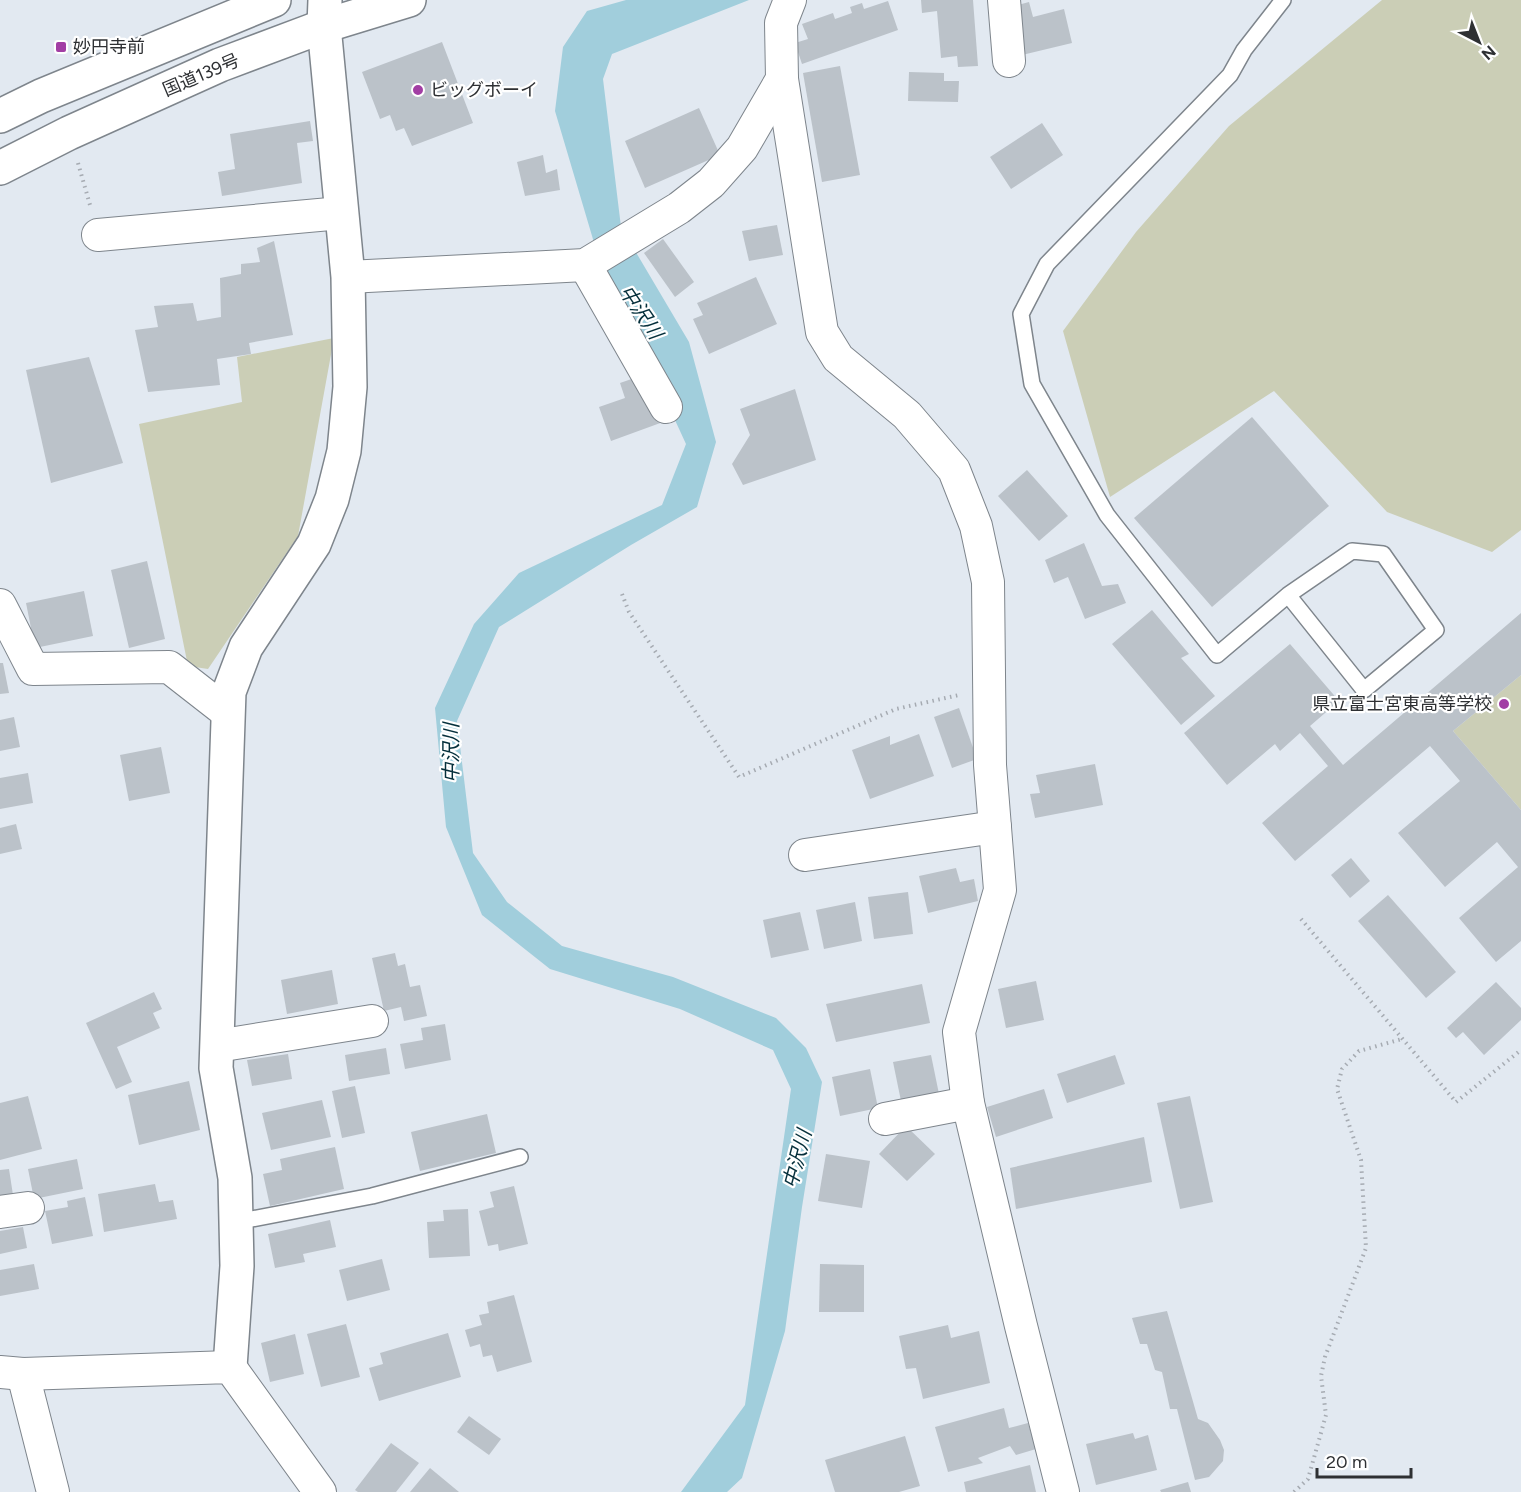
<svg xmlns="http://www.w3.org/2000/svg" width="1521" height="1492" font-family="Figtree,'Noto Sans JP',sans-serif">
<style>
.green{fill:#cbceb6}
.water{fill:#a1cedc}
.building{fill:#bbc2c9}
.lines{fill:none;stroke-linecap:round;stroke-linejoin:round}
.service-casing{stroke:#7e858c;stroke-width:18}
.minor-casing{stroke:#7e858c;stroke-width:34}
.tertiary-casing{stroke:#7e858c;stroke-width:36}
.trunk-casing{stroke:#7e858c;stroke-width:36}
.path{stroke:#a6abb2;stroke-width:4;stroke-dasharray:1.5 4.5;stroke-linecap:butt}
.service{stroke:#fff;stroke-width:15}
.minor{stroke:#fff;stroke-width:32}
.tertiary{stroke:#fff;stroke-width:33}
.trunk{stroke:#fff;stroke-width:33}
.poi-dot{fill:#a23ea4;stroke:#fff;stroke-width:2}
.labels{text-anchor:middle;stroke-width:4.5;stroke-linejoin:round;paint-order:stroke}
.poi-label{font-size:18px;fill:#2e3033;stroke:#fff;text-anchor:start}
.street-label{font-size:18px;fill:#2e3033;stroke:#fff}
.water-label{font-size:20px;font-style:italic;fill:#042f3b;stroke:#fff}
</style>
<rect width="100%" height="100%" fill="#e2e9f1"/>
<g class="green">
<polygon points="1382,0 1521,0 1521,530 1492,552 1387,512 1274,391 1110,497 1063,331 1136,232 1229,126"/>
<polygon points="334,338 298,536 208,669 188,666 139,424 242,402 237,357"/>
<polygon points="1521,675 1521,810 1453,731"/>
</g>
<polygon class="water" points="626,0 749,0 612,54 603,79 621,227 689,342 716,442 697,507 631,545 499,627 457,721 473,853 507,902 562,946 673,977 776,1018 806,1048 822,1082 802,1207 785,1331 742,1478 727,1492 681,1492 745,1405 791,1089 773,1050 680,1009 550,969 482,915 446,827 435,708 474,624 519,573 662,505 686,444 595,246 555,111 563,47 587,11"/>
<g class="building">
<polygon points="921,0 973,0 978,66 958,67 957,56 941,58 937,11 922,13"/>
<polygon points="888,1 898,30 802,64 795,43 808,39 802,24 833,13 835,19 852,13 850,7 862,3 864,9"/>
<polygon points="1029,2 1033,17 1064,9 1072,43 1022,55 1011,7"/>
<polygon points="442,42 473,123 412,146 404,128 396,131 390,115 380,119 362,72"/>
<polygon points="840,66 860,175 822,182 803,73"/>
<polygon points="909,72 944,73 944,81 959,81 958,102 908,101"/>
<polygon points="699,108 720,155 645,188 625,141"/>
<polygon points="310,121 313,141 297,143 302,183 222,196 218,172 235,169 230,134"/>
<polygon points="1042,123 1063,155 1011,189 990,157"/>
<polygon points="543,155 546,173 557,169 560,190 525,196 517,162"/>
<polygon points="777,225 783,255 749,261 742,231"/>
<polygon points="663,239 694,282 675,297 644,253"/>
<polygon points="274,241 293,335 249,343 251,354 217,359 220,385 148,392 135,330 158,327 154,306 193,303 197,321 221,317 220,278 241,274 241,264 260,262 257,248"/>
<polygon points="756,277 777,324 709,354 693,319 703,315 697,303"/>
<polygon points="89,357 123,463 51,483 26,370"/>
<polygon points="646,374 663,422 611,441 599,407 625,398 620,383"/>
<polygon points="795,389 816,460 743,485 732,464 750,435 740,409"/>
<polygon points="1252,417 1329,506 1212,607 1134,518"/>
<polygon points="1027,470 1068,516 1039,541 998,496"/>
<polygon points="1084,543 1102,586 1118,584 1126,603 1085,619 1068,577 1054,583 1045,560"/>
<polygon points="147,561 165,639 129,648 111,570"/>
<polygon points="84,591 93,636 35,648 26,603"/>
<polygon points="1152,610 1189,654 1181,658 1215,696 1181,725 1112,644"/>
<polygon points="1521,613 1521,675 1453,731 1521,810 1521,941 1496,962 1459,918 1518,867 1497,842 1445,887 1398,833 1460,781 1430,746 1295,861 1262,823 1328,766 1300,733 1280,751 1275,744 1227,785 1184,733 1290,644 1339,701 1310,726 1343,765"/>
<polygon points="0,663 3,663 9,693 0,694"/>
<polygon points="959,708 977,759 952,768 934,717"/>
<polygon points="14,717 20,747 0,751 0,720"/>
<polygon points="919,734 934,776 870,799 852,750 890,736 890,745"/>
<polygon points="161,747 170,793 129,801 120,755"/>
<polygon points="1095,764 1103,805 1035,818 1030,794 1040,793 1036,775"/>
<polygon points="28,773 33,803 0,809 0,778"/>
<polygon points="16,824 22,849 0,854 0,828"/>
<polygon points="1351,858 1370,881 1350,898 1331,875"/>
<polygon points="956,868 960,882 974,879 978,901 928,913 919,876"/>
<polygon points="908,892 913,934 874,939 868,897"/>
<polygon points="1388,895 1456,972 1426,998 1358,921"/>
<polygon points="855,902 862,941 824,949 816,910"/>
<polygon points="800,912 809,950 771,958 763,920"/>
<polygon points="395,953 398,966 405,964 410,987 420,985 427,1016 404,1021 401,1007 384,1011 372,958"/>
<polygon points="332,970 338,1004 287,1014 281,980"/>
<polygon points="1036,981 1044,1020 1006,1028 998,989"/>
<polygon points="1496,982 1521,1008 1521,1020 1484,1055 1463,1032 1456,1038 1447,1028"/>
<polygon points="922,984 930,1023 836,1042 826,1004"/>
<polygon points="154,992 162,1009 153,1013 160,1028 117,1047 132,1082 116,1089 86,1023"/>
<polygon points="445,1024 451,1060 405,1069 400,1044 423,1040 421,1028"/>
<polygon points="386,1048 390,1074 349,1081 345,1055"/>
<polygon points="288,1054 292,1079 252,1086 247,1060"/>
<polygon points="931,1055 939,1094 901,1101 893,1062"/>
<polygon points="1115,1055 1125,1084 1067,1103 1057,1074"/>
<polygon points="870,1069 878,1108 840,1116 832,1077"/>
<polygon points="189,1081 200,1130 139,1145 128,1095"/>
<polygon points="355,1086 365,1133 342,1138 332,1091"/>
<polygon points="1044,1089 1053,1118 996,1137 987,1107"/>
<polygon points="28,1096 42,1149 0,1160 0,1103"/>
<polygon points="1190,1096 1213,1202 1180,1209 1157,1103"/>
<polygon points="322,1100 331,1137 271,1150 262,1113"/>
<polygon points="487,1114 496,1153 420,1171 411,1132"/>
<polygon points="906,1126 935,1154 907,1181 879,1154"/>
<polygon points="1144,1137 1152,1182 1016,1209 1010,1168"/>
<polygon points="335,1147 344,1189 270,1206 263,1174 282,1170 280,1159"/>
<polygon points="826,1154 870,1161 862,1208 818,1201"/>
<polygon points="77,1159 83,1189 34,1199 28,1169"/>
<polygon points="9,1169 13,1195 0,1197 0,1170"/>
<polygon points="155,1184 159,1202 173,1200 177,1219 104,1232 98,1194"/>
<polygon points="514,1186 528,1244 499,1251 498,1244 488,1246 479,1211 494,1207 490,1192"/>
<polygon points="85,1197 93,1236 52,1244 45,1211 68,1207 67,1201"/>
<polygon points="468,1209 470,1256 429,1258 427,1222 444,1221 443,1210"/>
<polygon points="330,1220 336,1247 303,1254 305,1262 275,1268 268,1234"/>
<polygon points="23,1227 27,1248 0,1254 0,1231"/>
<polygon points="382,1259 390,1290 347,1301 339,1270"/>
<polygon points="34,1264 39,1289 0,1296 0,1270"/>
<polygon points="820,1264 864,1265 864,1312 819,1312"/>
<polygon points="514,1295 532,1362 497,1372 492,1355 483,1357 480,1344 470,1347 465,1330 482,1325 479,1315 489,1313 487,1302"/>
<polygon points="1167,1311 1198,1419 1208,1423 1220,1440 1224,1450 1223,1461 1209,1477 1195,1480 1177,1409 1170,1409 1162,1372 1155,1370 1147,1344 1140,1344 1132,1318"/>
<polygon points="346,1324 360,1377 321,1387 307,1334"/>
<polygon points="948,1325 951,1338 979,1331 990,1383 923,1399 916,1368 906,1369 899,1336"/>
<polygon points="448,1333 461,1377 379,1401 369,1368 383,1364 380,1353"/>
<polygon points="295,1334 304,1374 270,1382 261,1343"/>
<polygon points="1004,1408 1009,1428 1028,1423 1036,1449 1016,1455 1010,1446 978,1458 983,1463 948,1472 935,1427"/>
<polygon points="469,1416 501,1439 489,1455 457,1432"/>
<polygon points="1133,1433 1135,1439 1148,1435 1157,1470 1096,1485 1086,1444"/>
<polygon points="905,1436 920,1486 899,1492 835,1492 825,1460"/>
<polygon points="391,1443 419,1463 396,1492 358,1492 355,1490"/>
<polygon points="1030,1465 1036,1492 966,1492 964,1482"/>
<polygon points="430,1468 459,1492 410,1492"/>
<polygon points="1188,1482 1191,1492 1161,1492 1160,1490"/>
</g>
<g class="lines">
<g class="service-casing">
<g id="service">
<polyline points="1283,0 1244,50 1230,75 1047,264 1021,314 1032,384 1107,515 1217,655 1288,595 1352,551 1383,554 1436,630 1364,690 1288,595"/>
<polyline points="236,1222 372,1196 520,1157"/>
</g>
</g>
<g class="minor-casing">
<g id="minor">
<polyline points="1004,0 1009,61"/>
<polyline points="782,79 822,332 838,358 907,415 954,470 976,526 988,582 990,765 1000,890 959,1032 968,1103 1021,1326 1063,1492"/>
<polyline points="98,235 341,213"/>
<polyline points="585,265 666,407"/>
<polyline points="348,277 585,265 679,208 711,183 742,148 782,79 781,23 790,0"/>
<polyline points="0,605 33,669 169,667 228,713"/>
<polyline points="805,855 995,827"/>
<polyline points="217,1046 372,1021"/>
<polyline points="885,1119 968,1103"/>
<polyline points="0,1212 28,1208"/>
<polyline points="0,1372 23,1374 230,1367 320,1492"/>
<polyline points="23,1374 53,1492"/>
</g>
</g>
<g class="tertiary-casing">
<polyline id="tertiary" points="230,1367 237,1266 235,1178 216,1068 229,692 246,647 314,544 332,499 344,451 350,387 348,277 324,26 325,0"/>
</g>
<g class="trunk-casing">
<g id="trunk">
<polyline points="0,116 41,96 274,0"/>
<polyline points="0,168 69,133 220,65 324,26 409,0"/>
</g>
</g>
<g class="path">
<polyline points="78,163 90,205"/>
<polyline points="622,594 629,612 739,777 896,709 959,695"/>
<polyline points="1301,919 1456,1102 1521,1050"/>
<polyline points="1294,1492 1308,1479 1326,1415 1321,1376 1325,1357 1366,1248 1361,1160 1337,1089 1342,1069 1359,1051 1402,1039"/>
</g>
<use href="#service" class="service"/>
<use href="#minor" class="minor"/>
<use href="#tertiary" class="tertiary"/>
<use href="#trunk" class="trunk"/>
</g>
<g class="poi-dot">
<rect x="55" y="41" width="12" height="12" rx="3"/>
<circle cx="418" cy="90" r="6"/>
<circle cx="1504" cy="704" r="6"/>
</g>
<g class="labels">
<g class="poi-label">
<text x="73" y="53">妙円寺前</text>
<text x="430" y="96">ビッグボーイ</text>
<text x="1492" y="710" text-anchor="end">県立富士宮東高等学校</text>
</g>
<g class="street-label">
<text transform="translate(201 75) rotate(-23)" y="6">国道139号</text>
</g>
<g class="water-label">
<text transform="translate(641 312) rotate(56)" y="7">中沢川</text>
<text transform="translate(451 753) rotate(-90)" y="7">中沢川</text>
<text transform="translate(797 1159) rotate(-75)" y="7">中沢川</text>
</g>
</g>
<g transform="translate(1479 42) rotate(138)" stroke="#ffffff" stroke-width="4.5" paint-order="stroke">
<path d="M0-4.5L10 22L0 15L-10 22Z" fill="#2e3033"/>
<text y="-9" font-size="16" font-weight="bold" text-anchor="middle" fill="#2e3033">N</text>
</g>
<path d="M1317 1468v9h94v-9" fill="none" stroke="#2e3033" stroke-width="3"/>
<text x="1326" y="1468" font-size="18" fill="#2e3033" stroke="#ffffff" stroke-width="4.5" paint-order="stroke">20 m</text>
</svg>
